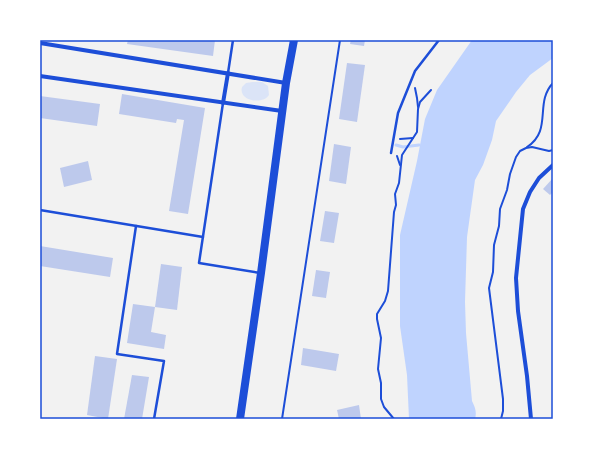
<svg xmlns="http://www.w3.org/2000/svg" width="593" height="459" font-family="Overpass,sans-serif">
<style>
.green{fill:#dbe4f7}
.water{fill:#bfd3fe}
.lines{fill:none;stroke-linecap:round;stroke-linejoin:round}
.stream{stroke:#bfd3fe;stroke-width:3}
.building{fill:#bdc9ec}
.path{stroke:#1d4ed8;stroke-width:2}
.service{stroke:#1d4ed8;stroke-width:2.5}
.minor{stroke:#1d4ed8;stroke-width:4}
.trunk{stroke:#1d4ed8;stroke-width:8}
.neatline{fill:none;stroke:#1d4ed8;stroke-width:1.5}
</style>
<rect width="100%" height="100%" fill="#f2f2f2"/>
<path class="green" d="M 253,82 L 262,82 L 268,86 L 269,95 C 263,105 238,101 242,87 L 246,83 Z"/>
<path class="water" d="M 472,40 L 553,40 L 553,58 L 530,75 L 516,92 L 505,108 L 496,121 L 492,140 L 483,165 L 475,180 L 467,237 L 465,302 L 466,333 L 472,401 C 475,407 477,412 475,419 L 409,419 L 407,375 L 400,326 L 400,235 L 417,161 L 425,119 L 437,90 Z"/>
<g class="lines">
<polyline class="stream" points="396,145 403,147 419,145"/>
</g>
<g class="building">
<polygon points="128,40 215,40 213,56 127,44"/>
<polygon points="351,40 365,40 364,46 350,44"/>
<polygon points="347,63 365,65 357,122 339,119"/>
<polygon points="122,94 205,108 188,214 169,211 184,120 177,119 176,123 119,114"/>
<polygon points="40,96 100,104 97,126 40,118"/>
<polygon points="334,144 351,147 346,184 329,181"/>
<polygon points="88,161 92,180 64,187 60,168"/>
<polygon points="553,178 553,192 550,195 543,189"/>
<polygon points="325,211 339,213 334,243 320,241"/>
<polygon points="40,246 113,258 110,277 40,266"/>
<polygon points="161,264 182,267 177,310 155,307"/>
<polygon points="316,270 330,272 326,298 312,296"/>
<polygon points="133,304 155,307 151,332 166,335 164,349 127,343"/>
<polygon points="303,348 339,354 336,371 301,365"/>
<polygon points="95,356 117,359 108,419 87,415"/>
<polygon points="132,375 149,377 142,419 124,419"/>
<polygon points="359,405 361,419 339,419 337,410"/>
</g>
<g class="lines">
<g class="path">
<polyline points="415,88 417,98 418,107"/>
<polyline points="400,139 413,138"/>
<path d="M 527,147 C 553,130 534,103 553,83"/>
<polyline points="397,156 400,165"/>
<polyline points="282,419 340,40"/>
<polyline points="394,419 384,407 381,399 381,383 378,369 381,338 377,319 377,314 385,301 388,291 394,212 396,205 395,194 399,183 402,155 417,132 418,109 420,102 431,90"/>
<polyline points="501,419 503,411 503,399 489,288 493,272 494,245 499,226 500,209 507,190 510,174 516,157 520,151 526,148 532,147 549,151 553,150"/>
</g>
<g class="service">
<polyline points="228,73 233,40"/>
<polyline points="223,103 199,263 260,273"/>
<polyline points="391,153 398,113 415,71 439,40"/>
<polyline points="40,210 203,237"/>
<polyline points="136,226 117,354 164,361 154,419"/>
</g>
<g class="minor">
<polyline points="40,43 286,83"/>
<polyline points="40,76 282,111"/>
<polyline points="223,103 228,73"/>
<polyline points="531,419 527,376 518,311 516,278 523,209 530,192 539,178 553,165"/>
</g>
<polyline class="trunk" points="240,419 261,273 286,83 294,40"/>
</g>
<rect width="593" height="459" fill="none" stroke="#ffffff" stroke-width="82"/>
<rect x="41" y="41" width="511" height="377" class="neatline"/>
</svg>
